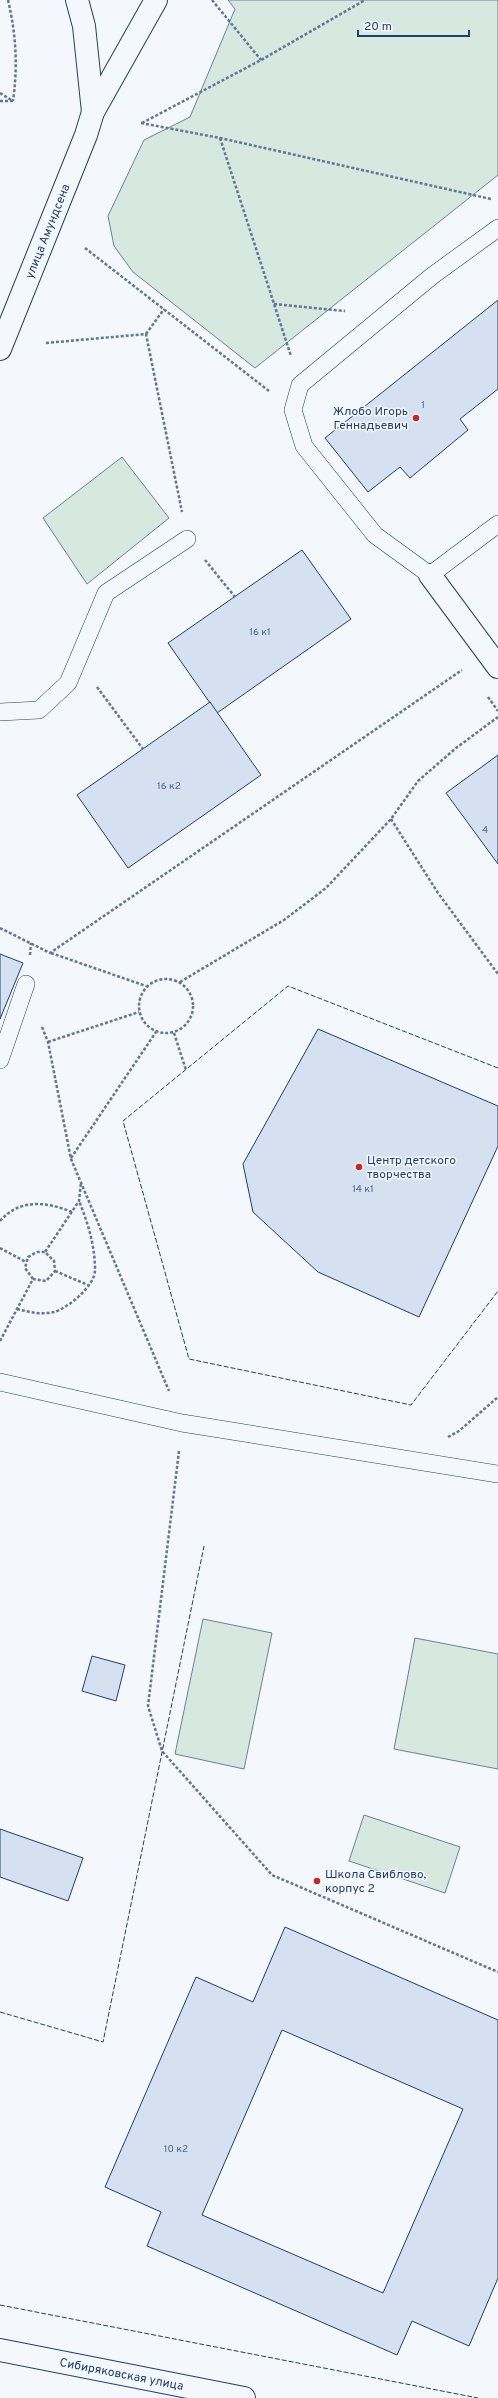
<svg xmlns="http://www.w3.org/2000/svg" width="498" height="2398" font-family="Overpass,sans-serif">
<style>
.park{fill:#d7e8df;stroke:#687fa3}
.building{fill:#d5e0f0;stroke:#1d3f73;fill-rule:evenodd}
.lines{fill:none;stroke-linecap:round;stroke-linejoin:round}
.service-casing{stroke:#1d3f73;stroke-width:18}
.minor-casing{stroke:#1d3f73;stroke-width:24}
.tertiary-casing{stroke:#1d3f73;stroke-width:24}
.path{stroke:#5e769c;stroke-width:2.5;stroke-dasharray:3 2;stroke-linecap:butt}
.service{stroke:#f4f7fb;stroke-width:17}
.minor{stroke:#f4f7fb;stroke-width:22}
.tertiary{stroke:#f4f7fb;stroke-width:22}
.fence{stroke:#1d3f73;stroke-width:1;stroke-dasharray:5 2;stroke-linecap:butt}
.poi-dot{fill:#c62828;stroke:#f4f7fb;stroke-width:1.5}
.labels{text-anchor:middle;stroke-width:3;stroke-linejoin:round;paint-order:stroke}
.number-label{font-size:10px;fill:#4b6792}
.street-label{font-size:12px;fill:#1d3f73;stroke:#f4f7fb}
.poi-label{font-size:12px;fill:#1d3f73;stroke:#f4f7fb;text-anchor:start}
</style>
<rect width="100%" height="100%" fill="#f4f7fb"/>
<g class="park">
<polygon points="228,0 498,0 498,175 255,368 133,272 114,246 108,216 144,140 190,117 235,9"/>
<polygon points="122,457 169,518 87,584 43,518"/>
<polygon points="203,1619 272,1633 244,1769 175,1754"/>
<polygon points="415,1638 498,1654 498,1769 394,1749"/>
<polygon points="364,1815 460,1847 445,1893 349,1861"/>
</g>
<g class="building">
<polygon points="498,300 498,389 460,419 468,430 410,478 400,467 368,492 325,438"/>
<polygon points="302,550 351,619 217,713 168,643"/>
<polygon points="210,702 261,775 128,868 77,795"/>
<polygon points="498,755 498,864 446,793"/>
<polygon points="0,954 23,963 0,1019"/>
<polygon points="318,1029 498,1106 498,1146 419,1317 318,1272 253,1212 243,1164"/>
<polygon points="92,1656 125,1665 116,1701 82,1691"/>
<polygon points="0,1829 83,1858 68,1901 0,1877"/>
<path d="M 285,1927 L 498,2020 L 498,2278 L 469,2346 L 412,2321 L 397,2355 L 147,2246 L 161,2212 L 105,2187 L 196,1977 L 253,2002 ZM 282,2030 L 463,2109 L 383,2293 L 202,2215 Z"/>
</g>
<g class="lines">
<g class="service-casing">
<g id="service">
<polyline points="498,228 432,276 300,385 293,410 304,446 375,535 430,575 498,524"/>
<polyline points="0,712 39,710 68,683 106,593 187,539"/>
<polyline points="0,1060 26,984"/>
<polyline points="0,1382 182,1423 498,1474"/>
</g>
</g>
<g class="minor-casing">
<g id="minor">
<polyline points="430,575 498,667"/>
<path id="s1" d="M 0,2350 L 244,2398"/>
</g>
</g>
<g class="tertiary-casing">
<g id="tertiary">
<polyline points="77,0 84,26 93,112"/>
<path id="s2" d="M 0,349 L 86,135 L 93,112 L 156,0"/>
</g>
</g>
<g class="path">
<path d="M 8,0 C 16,34 18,66 13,101"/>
<polyline points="212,0 261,60"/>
<polyline points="0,93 13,101"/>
<polyline points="0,101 13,101"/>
<polyline points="141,123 220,138 491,199"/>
<polyline points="142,123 261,60 365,0"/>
<polyline points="220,138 291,356"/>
<polyline points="85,248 269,391"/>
<polyline points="274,304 345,311"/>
<polyline points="146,334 164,309"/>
<polyline points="46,343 146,334 182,512"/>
<polyline points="205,560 235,597"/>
<polyline points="97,687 143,749"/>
<polyline points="488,697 498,711"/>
<polyline points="391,819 438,893 498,974"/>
<polyline points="0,928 50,953 462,670"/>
<polyline points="51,953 146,986"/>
<polyline points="30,955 31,943"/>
<circle cx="166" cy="1006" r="27"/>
<polyline points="180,982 284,920 326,888 391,819 418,781 456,748 498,717"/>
<polyline points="42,1027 48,1042 71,1159 169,1391"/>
<polyline points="174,1033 186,1070"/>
<polyline points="48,1042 139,1012"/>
<polyline points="71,1158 156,1032"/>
<path d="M 0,1221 C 20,1198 47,1202 72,1212"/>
<polyline points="0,1248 26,1262"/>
<polyline points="55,1271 88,1285"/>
<polyline points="33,1279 25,1268 28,1257 37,1252 45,1252"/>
<path d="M 17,1309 C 29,1312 41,1315 54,1312 C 68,1308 95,1286 95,1270 C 95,1246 88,1223 79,1201"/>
<polyline points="0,1341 33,1279 46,1281 55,1271 54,1261 45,1252 79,1201 81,1182"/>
<polyline points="448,1437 459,1431 498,1397"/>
<polyline points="179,1451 148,1706 162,1751 272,1875 498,1972"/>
</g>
<use href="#service" class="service"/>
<use href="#minor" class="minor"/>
<use href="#tertiary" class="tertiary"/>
<g class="fence">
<polyline points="498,1068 288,986 123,1121 189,1359 411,1405 498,1291"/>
<polyline points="0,2012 103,2042 204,1546"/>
<polyline points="0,2305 478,2398"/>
</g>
</g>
<g class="poi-dot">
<circle cx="416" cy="418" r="4"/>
<circle cx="359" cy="1167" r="4"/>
<circle cx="317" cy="1881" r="4"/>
</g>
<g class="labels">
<g class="number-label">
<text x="423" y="408">1</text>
<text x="260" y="635">16 к1</text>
<text x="169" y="789">16 к2</text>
<text x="485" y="833">4</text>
<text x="363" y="1192">14 к1</text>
<text x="176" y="2152">10 к2</text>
</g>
<g class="street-label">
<text dy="4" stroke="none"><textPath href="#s2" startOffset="127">улица Амундсена</textPath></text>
<text dy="4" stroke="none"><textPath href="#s1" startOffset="124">Сибиряковская улица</textPath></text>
</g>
<g class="poi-label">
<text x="408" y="415" text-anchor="end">Жлобо Игорь<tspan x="408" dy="14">Геннадьевич</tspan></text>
<text x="367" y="1164">Центр детского<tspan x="367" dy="14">творчества</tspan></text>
<text x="325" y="1878">Школа Свиблово,<tspan x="325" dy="14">корпус 2</tspan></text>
</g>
</g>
<path d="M358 30v6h111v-6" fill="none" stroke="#1d3f73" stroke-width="2"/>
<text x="364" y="30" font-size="12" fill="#1d3f73" stroke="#f4f7fb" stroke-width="3" paint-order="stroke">20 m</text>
</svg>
